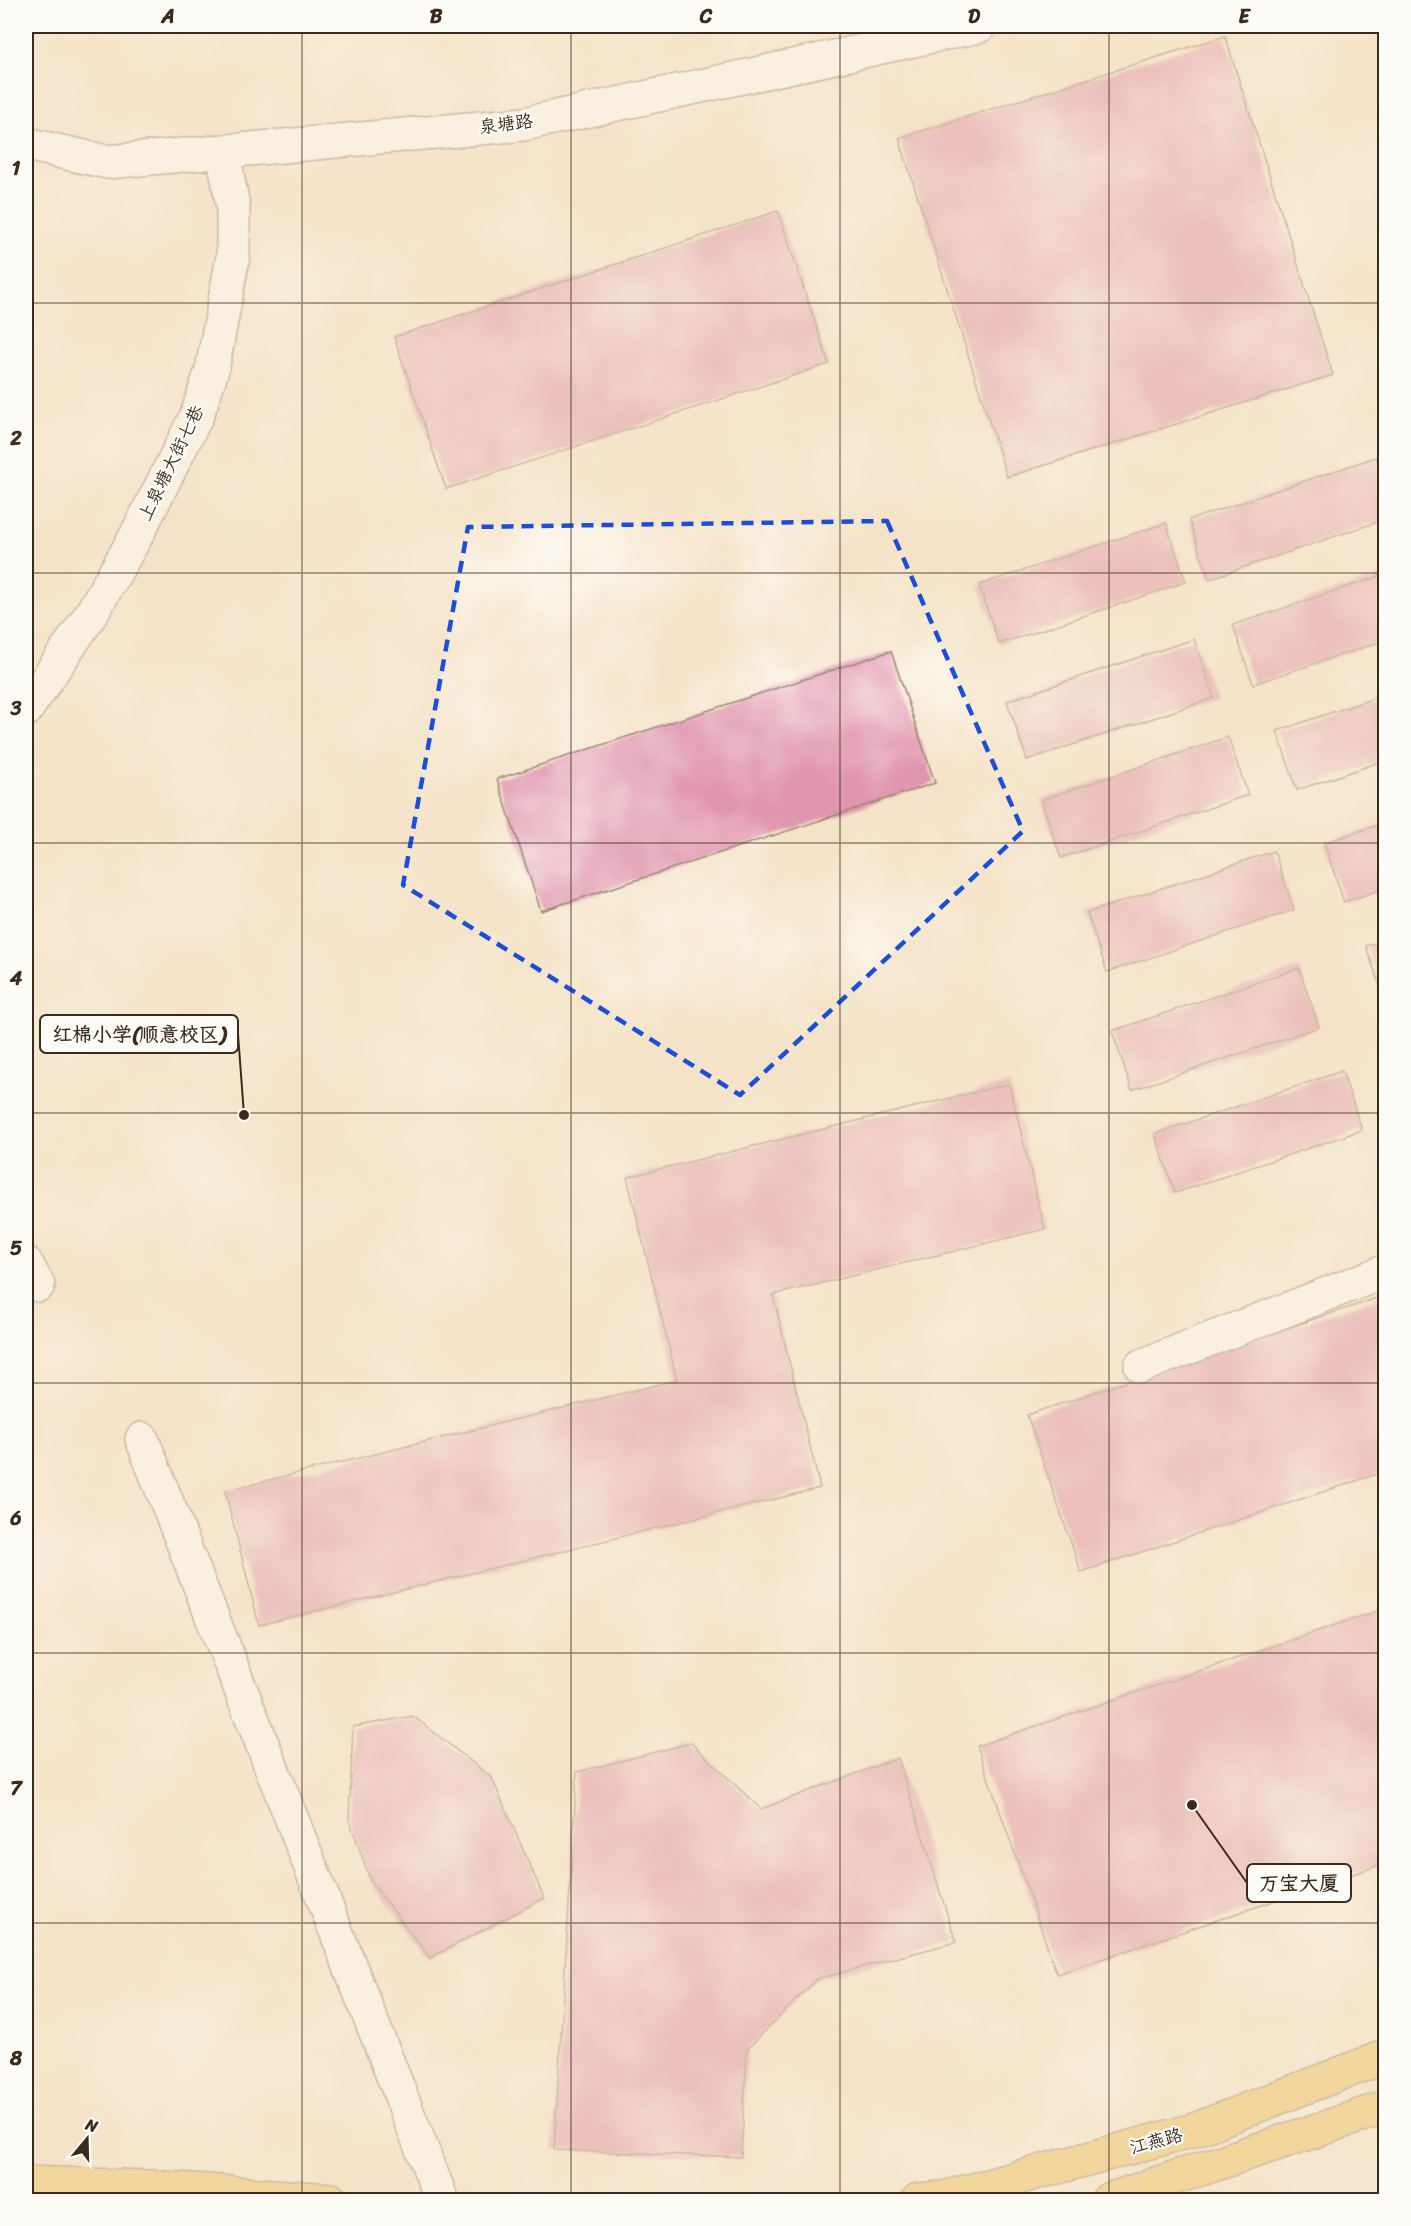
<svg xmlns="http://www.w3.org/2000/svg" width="1411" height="2226" font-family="Sriracha,'LXGW WenKai TC',sans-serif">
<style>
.building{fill:#e196af}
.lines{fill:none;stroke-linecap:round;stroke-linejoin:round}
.minor-casing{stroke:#988673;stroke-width:36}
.major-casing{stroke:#988673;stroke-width:36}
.minor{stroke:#fff;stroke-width:33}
.major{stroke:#efc469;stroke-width:33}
.marked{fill:none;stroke:#1d4ed8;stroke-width:4.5;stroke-dasharray:12 8;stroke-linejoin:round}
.grid{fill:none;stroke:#3b2a1e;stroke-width:1.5;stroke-opacity:0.55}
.labels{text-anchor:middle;stroke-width:4.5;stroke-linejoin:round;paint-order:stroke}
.street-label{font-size:18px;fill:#3b2a1e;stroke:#fdfcf7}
.leader{fill:none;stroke:#3b2a1e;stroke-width:2}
.callout-dot{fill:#3b2a1e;stroke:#fdfcf7;stroke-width:2}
.callout{fill:#fdfcf7;stroke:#3b2a1e;stroke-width:2}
.callout-label{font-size:20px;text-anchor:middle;font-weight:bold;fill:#3b2a1e}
.neatline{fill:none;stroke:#3b2a1e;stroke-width:2}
.grid-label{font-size:20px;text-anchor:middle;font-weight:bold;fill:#3b2a1e}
</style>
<rect width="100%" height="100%" fill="#fdfcf7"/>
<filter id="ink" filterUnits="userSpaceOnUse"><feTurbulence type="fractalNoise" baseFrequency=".0167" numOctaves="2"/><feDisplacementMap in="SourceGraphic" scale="12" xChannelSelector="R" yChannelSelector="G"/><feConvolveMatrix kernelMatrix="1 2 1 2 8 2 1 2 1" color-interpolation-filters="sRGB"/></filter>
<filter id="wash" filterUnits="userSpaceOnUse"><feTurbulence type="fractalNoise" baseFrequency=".008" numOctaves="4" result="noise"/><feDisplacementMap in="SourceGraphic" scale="24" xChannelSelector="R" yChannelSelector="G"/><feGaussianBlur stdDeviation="1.35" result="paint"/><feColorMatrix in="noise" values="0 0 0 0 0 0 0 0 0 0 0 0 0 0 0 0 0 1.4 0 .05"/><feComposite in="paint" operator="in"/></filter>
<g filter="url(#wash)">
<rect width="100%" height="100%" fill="#f4e3c8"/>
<g id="blocks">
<g class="building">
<polygon points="842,26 880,26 880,27 844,34"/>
<polygon points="1225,36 1333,375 1007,477 899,138"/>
<polygon points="778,211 829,364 446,489 394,337"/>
<polygon points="1376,457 1386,485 1386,519 1209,579 1189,520"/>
<polygon points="1166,523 1186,582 999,644 979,585"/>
<polygon points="1386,574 1386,640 1253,684 1233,625"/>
<polygon points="1194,639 1214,698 1027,760 1007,701"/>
<polygon points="891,651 935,783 541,911 497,779"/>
<polygon points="1386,694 1386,760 1297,790 1277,731"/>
<polygon points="1228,737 1248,795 1061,858 1041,800"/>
<polygon points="1386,822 1386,888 1344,902 1324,843"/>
<polygon points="1274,851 1294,910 1107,972 1087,913"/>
<polygon points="1386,940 1386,1001 1385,1001 1366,946"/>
<polygon points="1299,968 1319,1027 1132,1090 1112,1031"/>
<polygon points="1342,1071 1362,1130 1175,1193 1155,1134"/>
<polygon points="1009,1084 1045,1229 773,1295 820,1488 259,1625 225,1491 677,1380 627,1177"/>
<polygon points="1386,1295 1386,1471 1081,1572 1027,1415"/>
<polygon points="1386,1608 1386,1863 1057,1974 977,1746"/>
<polygon points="413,1716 492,1778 544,1898 430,1958 371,1882 349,1819 353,1727"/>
<polygon points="691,1743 761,1809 898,1758 956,1942 817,1979 747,2049 741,2157 554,2150 577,1772"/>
</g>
</g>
</g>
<g filter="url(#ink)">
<use href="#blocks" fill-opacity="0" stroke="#988673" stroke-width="1.5"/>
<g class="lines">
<g class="minor-casing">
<g id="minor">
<polyline points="26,144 107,162 524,124 979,26"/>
<polyline points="26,710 91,614 135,538 197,415 212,370 233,257 233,207 223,151"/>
<polyline points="26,1263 38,1285"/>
<polyline points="1141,1366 1386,1271"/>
<polyline points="142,1439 442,2200"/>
</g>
</g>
<g class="major-casing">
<g id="major">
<polyline points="26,2183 151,2187 331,2200"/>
<polyline points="918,2200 943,2198 1194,2130 1386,2056"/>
<polyline points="1108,2200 1386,2107"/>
</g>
</g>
<use href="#minor" class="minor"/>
<use href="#major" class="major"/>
</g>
</g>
<path d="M0 0H1411V2226H0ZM 887,521 L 1023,831 L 740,1095 L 403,885 L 468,527 Z" fill="#f4e3c8" fill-opacity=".55" fill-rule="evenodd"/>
<path class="marked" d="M 887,521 L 1023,831 L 740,1095 L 403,885 L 468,527 Z"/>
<path class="grid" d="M 302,26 L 302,2200M 571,26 L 571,2200M 840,26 L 840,2200M 1109,26 L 1109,2200M 26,303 L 1386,303M 26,573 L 1386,573M 26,843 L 1386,843M 26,1113 L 1386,1113M 26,1383 L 1386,1383M 26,1653 L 1386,1653M 26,1923 L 1386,1923"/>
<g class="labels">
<g class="street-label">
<text transform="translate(506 124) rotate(-7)" y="6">泉塘路</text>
<text transform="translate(171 463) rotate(-64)" y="6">上泉塘大街七巷</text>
<text transform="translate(1156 2141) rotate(-15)" y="6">江燕路</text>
</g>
</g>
<path class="leader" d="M244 1115L238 1034M1192 1805L1247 1883"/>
<g class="callout-dot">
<circle cx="244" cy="1115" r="6"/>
<circle cx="1192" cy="1805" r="6"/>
</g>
<g class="callout">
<rect x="40" y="1015" width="198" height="38" rx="6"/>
<rect x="1247" y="1864" width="104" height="38" rx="6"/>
</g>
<g class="callout-label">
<text x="139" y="1041">红棉小学(顺意校区)</text>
<text x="1299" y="1890">万宝大厦</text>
</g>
<rect width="1411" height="2226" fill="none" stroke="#fdfcf7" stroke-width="66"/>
<g transform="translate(87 2139) rotate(19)" stroke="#fdfcf7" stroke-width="4.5" paint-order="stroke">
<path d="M0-4.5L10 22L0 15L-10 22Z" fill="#3b2a1e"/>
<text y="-9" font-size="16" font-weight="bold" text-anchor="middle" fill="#3b2a1e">N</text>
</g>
<rect x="33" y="33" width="1345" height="2160" class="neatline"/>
<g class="grid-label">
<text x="168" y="23">A</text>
<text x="436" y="23">B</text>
<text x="706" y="23">C</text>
<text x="974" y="23">D</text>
<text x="1244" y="23">E</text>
<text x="16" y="175">1</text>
<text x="16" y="445">2</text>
<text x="16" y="715">3</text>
<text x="16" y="985">4</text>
<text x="16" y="1255">5</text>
<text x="16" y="1525">6</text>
<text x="16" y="1795">7</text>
<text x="16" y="2065">8</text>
</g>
</svg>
